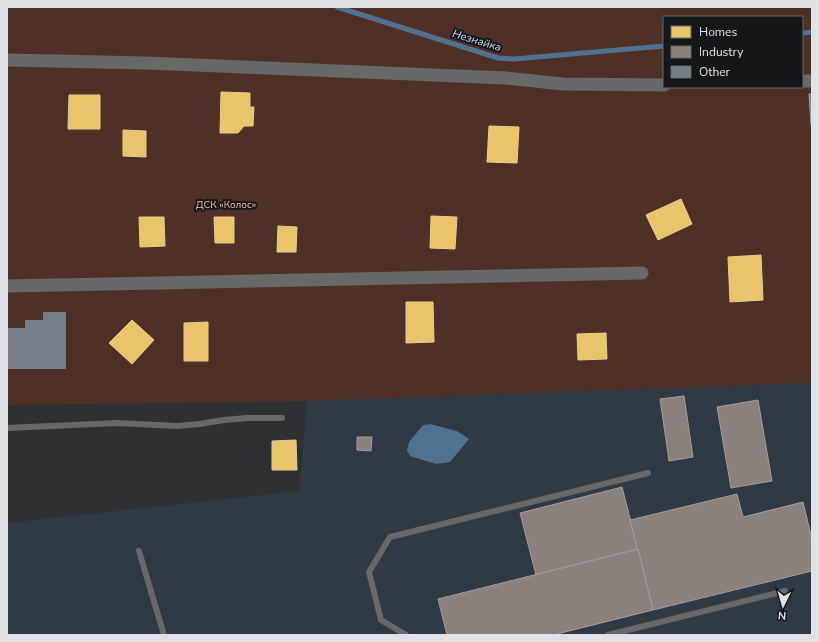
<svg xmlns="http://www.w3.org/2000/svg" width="819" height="642" font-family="'Nunito Sans',sans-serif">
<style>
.built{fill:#2f3a44}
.green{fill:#4f3026;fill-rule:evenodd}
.water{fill:#50718f}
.homes{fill:#e9c46a;stroke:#e6cd8f}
.industry{fill:#8a817c;stroke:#a39e9c}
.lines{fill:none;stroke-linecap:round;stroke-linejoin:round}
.stream{stroke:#50718f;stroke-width:5}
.building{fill:#767f87}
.lane{stroke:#686869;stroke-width:6}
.street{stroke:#686869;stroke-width:13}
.labels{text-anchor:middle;stroke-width:4;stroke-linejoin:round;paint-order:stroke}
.park-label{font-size:10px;fill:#f6b9a4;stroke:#15181b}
.water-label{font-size:11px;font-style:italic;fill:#c9dff5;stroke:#15181b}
</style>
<rect width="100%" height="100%" fill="#2d3134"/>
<polygon class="built" points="812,383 812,635 7,635 7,523 299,491 307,401"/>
<path class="green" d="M 7,7 L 812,7 L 812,383 L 307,401 L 7,405 ZM 664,17 L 802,17 L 802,87 L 664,87 Z"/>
<polygon class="water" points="430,424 457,431 469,439 450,462 436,464 410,456 407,451 409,442 423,425"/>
<g class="homes">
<polygon points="221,92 250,93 250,107 254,107 253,126 244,126 238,133 220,133"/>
<polygon points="69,95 100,95 100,129 68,129"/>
<polygon points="489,126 519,127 517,163 487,162"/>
<polygon points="123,130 146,131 146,157 123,156"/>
<polygon points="681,199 692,224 658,240 646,215"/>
<polygon points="431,216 457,217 455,249 430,248"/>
<polygon points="139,217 164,217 165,246 140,247"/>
<polygon points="214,217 234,217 234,243 215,243"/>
<polygon points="278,226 297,227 296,252 277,252"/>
<polygon points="761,255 763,300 730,302 728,257"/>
<polygon points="406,302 433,302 434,342 406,343"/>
<polygon points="132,320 154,340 132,364 109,343"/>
<polygon points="208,322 208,361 184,361 184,323"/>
<polygon points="606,333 607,359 578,360 577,334"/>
<polygon points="296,440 297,470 272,470 272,441"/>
</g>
<g class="industry">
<polygon points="809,94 812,94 812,125 811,125"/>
<polygon points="684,396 693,457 669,461 660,399"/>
<polygon points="758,400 772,481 731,488 717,407"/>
<polygon points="357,437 372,437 371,451 357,450"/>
<polygon points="622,487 638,549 536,575 520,513"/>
<polygon points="737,494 743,517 803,502 812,539 812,571 653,610 630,520"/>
<polygon points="638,549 653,610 553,635 447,635 438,599"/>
</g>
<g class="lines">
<g class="stream">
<polyline points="337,7 498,58 514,59 664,46"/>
<polyline points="802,33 812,32"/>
</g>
</g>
<polygon class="building" points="43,312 66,312 66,369 8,369 8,328 25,328 25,320 43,320"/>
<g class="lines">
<g class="lane">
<polyline points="7,428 117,423 177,426 199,424 224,420 247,418 282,418"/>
<polyline points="139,551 164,635"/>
<polyline points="406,635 381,620 369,572 390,537 648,473"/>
<polyline points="608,635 785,591"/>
</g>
<g class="street">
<polyline points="7,60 146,63 506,78 563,84 664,85"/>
<polyline points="802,81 812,81"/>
<polyline points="7,286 642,273"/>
</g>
</g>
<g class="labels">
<g class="park-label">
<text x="226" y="208">ДСК «Колос»</text>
</g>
<g class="water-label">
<text transform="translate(477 40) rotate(17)" y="4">Незнайка</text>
</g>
</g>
<rect width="819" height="642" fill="none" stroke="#dee2e6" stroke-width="16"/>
<rect x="663" y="16" width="140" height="72" fill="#15181b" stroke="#65696c"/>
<rect x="671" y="26" width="20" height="12" fill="#e9c46a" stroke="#65696c"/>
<text x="699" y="36" font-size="12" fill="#dee2e6">Homes</text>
<rect x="671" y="46" width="20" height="12" fill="#8a817c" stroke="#65696c"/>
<text x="699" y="56" font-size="12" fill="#dee2e6">Industry</text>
<rect x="671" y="66" width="20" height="12" fill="#767f87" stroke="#65696c"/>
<text x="699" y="76" font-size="12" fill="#dee2e6">Other</text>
<g transform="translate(783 606) rotate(185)" stroke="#15181b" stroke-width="3" paint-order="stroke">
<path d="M0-3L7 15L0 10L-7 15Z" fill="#dee2e6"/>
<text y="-6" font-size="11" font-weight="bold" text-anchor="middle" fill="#dee2e6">N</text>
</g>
</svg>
